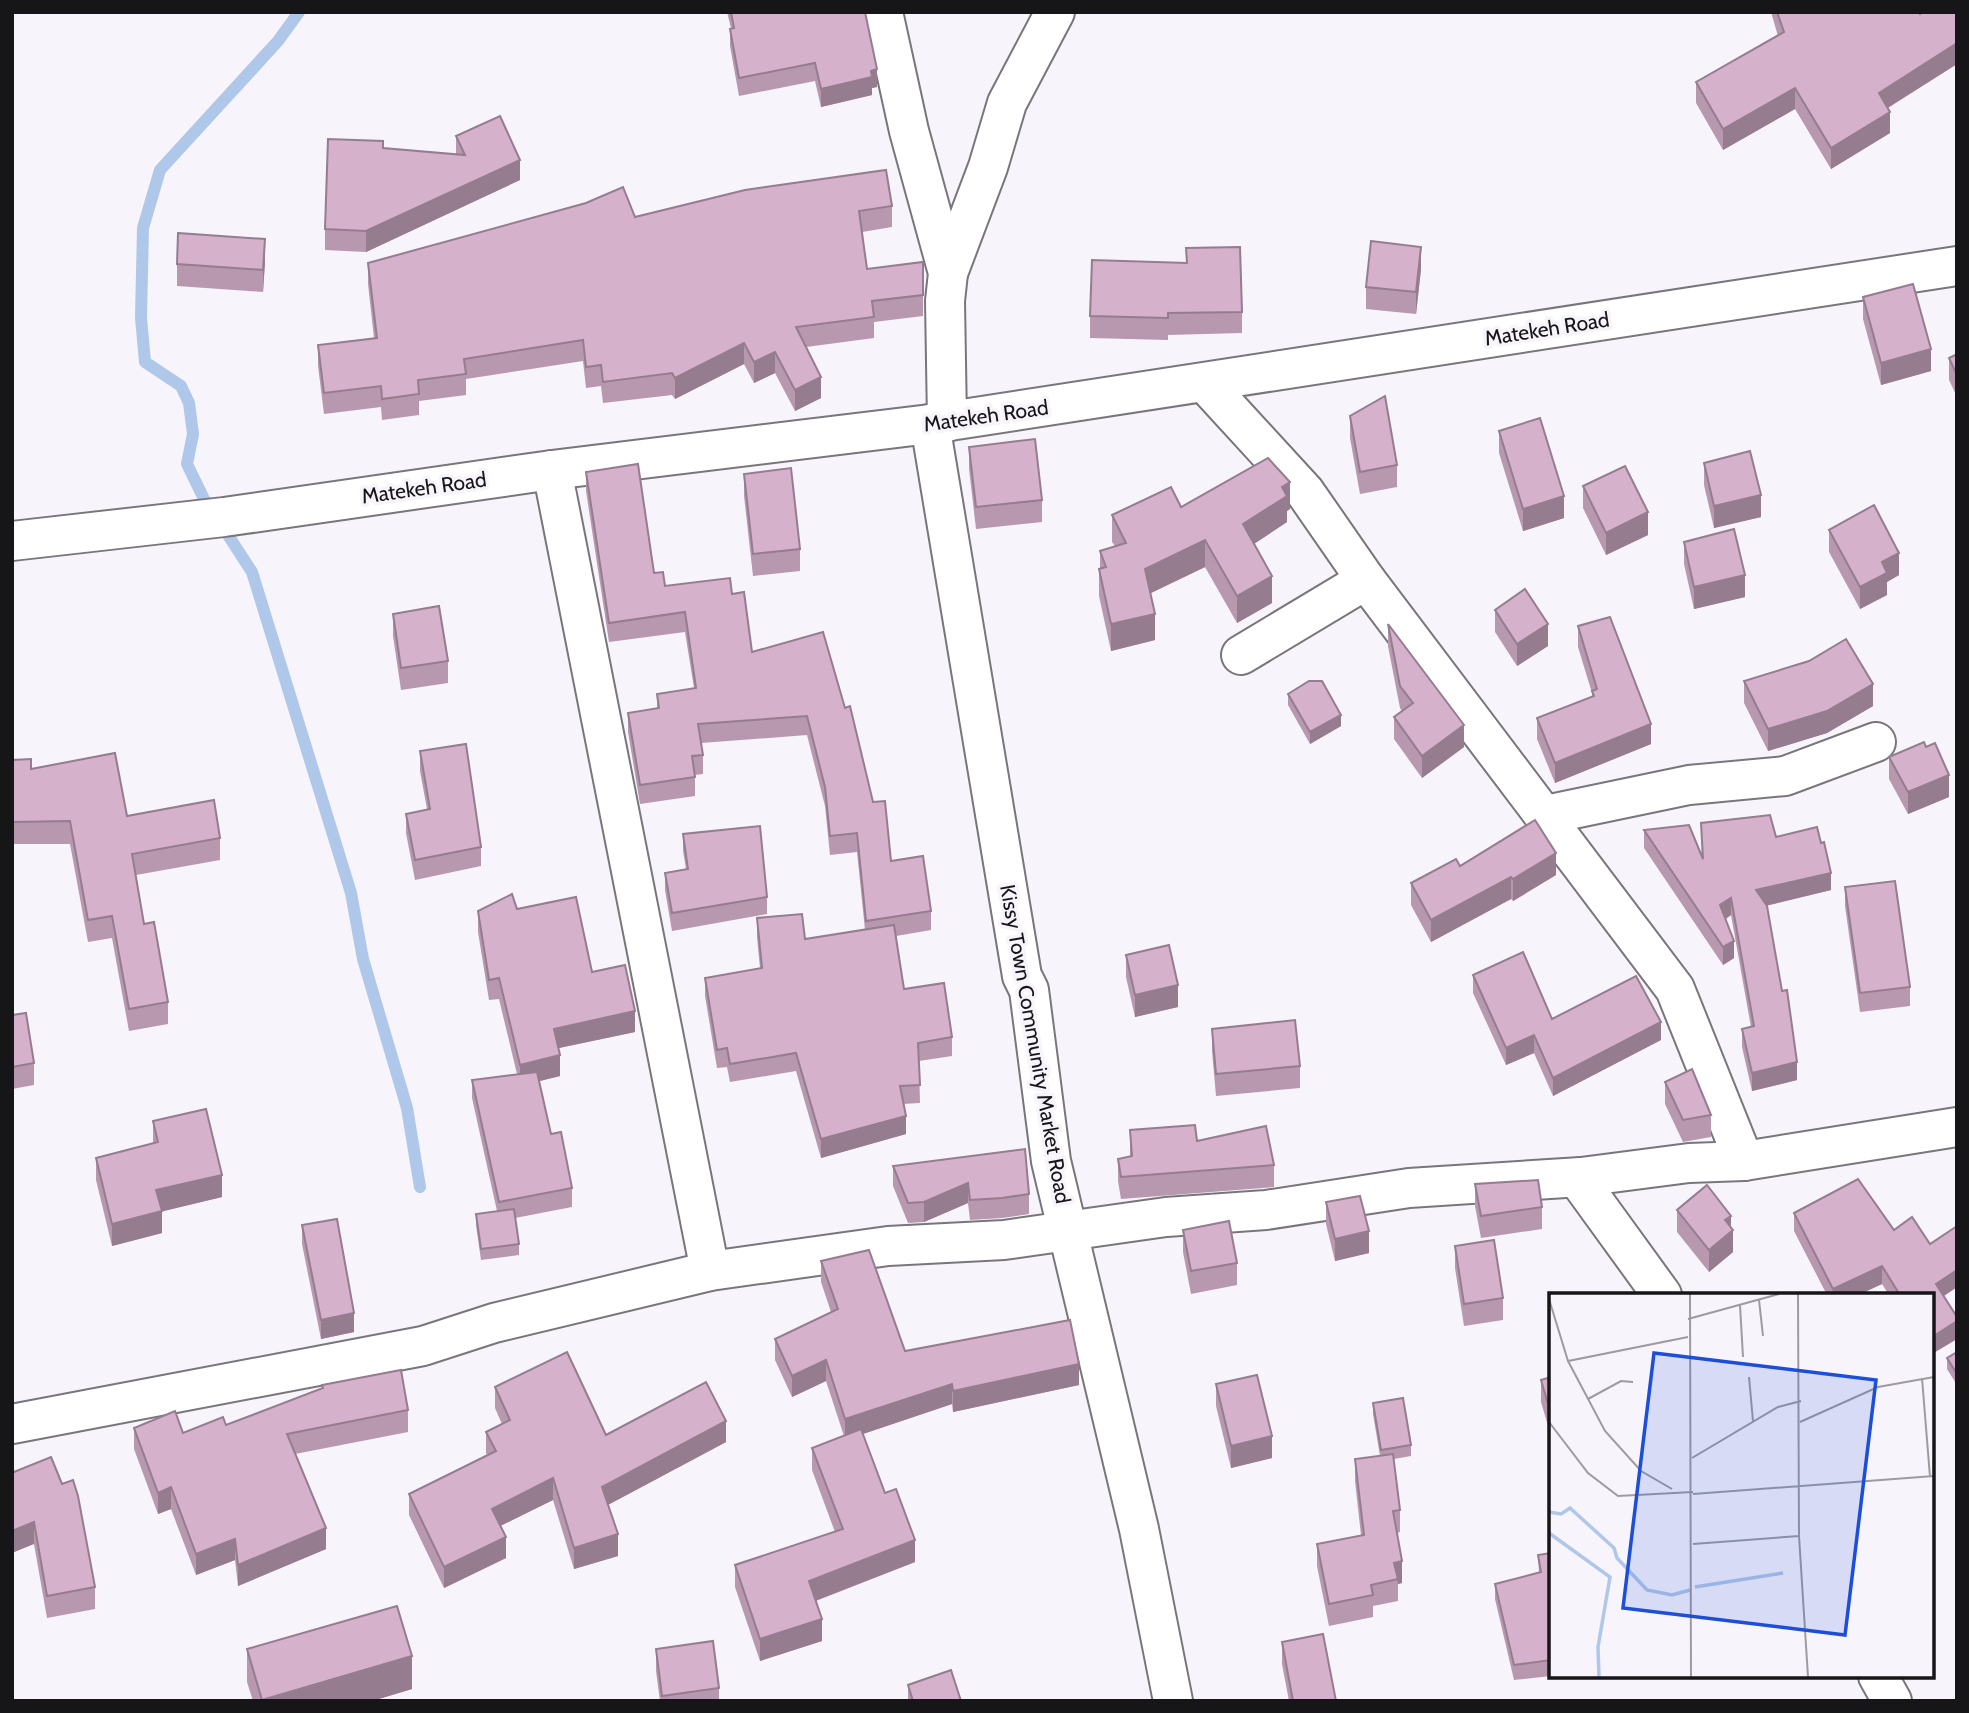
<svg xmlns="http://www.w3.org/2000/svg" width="1969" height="1713" font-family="Cabin,sans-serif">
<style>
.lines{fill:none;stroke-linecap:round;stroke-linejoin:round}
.stream{stroke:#afc7e9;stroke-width:12}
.minor-casing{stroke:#79767b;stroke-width:42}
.minor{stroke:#fff;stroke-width:38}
.wall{fill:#b798af}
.shaded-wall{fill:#957c8f}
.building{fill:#d5b1cc;stroke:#957c8f;stroke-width:2}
.labels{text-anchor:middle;stroke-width:7;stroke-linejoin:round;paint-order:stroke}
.street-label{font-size:21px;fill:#161517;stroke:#f8f4fb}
.inset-river{fill:none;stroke:#afc7e9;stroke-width:3.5}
.inset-road{fill:none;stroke:#9e9ba0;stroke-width:2}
.view{fill:#1d4ed8;fill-opacity:0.15;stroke:#1d4ed8;stroke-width:3.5}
.inset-edge{fill:none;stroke:#161517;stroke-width:3.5}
</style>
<rect width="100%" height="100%" fill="#f8f4fb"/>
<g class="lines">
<g class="stream">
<polyline points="204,499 187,464 193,434 189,403 181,386 145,362 141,318 143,228 160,170 278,41 299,12"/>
<polyline points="226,532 252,572 351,893 363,959 407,1108 420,1187"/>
</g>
<g class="minor-casing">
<g id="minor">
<polyline points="883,12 909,131 948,273 945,301 947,422"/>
<polyline points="948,273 988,167 1007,103 1055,12"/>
<polyline points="1205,383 1305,492 1366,580 1675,989 1744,1161"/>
<polyline points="930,424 1022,976 1029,990 1051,1161 1139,1529 1173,1701"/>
<polyline points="552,470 710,1271"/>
<polyline points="12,541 224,517 552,470 930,424 1957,266"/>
<polyline points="1241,655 1366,580"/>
<polyline points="1545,815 1689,785 1785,776 1876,742"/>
<polyline points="1581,1177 1583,1186 1662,1295"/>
<polyline points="12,1424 423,1346 494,1323 710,1271 888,1246 1004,1240 1166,1217 1266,1210 1409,1188 1581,1177 1689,1163 1744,1161 1957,1127"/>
<polyline points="1878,1676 1892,1701"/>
</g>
</g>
<use href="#minor" class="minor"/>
</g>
<g class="wall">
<polygon points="727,12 865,12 877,87 872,88 872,95 821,107 815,81 739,96 730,46 730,29 731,28"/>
<polygon points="1771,12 1919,12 1920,14 1957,12 1957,64 1888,108 1890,133 1831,169 1795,109 1723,150 1696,103 1696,82 1778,36"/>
<polygon points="456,136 520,180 366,252 325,250 325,229 383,148 456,154"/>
<polygon points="892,206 892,227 862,232 867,269 923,262 923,316 874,322 874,338 806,347 821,398 795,411 775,373 754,383 744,364 675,399 672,395 603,403 601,386 586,388 583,361 466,379 466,395 419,401 419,415 382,420 381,407 324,414 318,366 318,345 374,338 368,284 368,263 635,217"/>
<polygon points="265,261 263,292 177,286 177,264"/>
<polygon points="1186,263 1242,312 1242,333 1168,335 1168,340 1090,338 1090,316"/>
<polygon points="1421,269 1416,314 1366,309 1366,287"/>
<polygon points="1863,297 1931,371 1881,385 1863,319"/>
<polygon points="1957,354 1957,397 1949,380 1949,358"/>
<polygon points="1350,416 1397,465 1397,487 1360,494 1350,438"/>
<polygon points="1499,431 1564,518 1523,531 1499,453"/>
<polygon points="969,447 1042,500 1042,522 976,529 969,469"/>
<polygon points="1704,463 1761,517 1714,528 1704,485"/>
<polygon points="586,472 654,573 665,586 732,594 752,652 845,708 891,861 931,911 931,930 896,936 904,989 952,1037 952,1056 919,1061 920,1103 903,1104 906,1134 821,1158 796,1071 730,1082 727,1067 717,1068 705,996 705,978 760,968 757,937 757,918 805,939 865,930 857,852 830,855 825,806 807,735 701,743 703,755 703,774 695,775 695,796 640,804 628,732 628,713 657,709 657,694 694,688 685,632 609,642 586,491"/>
<polygon points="744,474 800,549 800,571 753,576 744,496"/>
<polygon points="1583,486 1648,535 1606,555 1583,508"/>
<polygon points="1181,507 1290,509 1287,511 1287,522 1254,544 1272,603 1237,623 1205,567 1150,593 1155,640 1111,651 1099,596 1099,569 1100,569 1100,551 1115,546 1112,542 1112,515"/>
<polygon points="1829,530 1899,575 1887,582 1887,595 1860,609 1829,552"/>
<polygon points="1684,542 1745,597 1694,609 1684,564"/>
<polygon points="1495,610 1548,646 1517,666 1495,632"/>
<polygon points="393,614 448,661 448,683 401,690 393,636"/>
<polygon points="1388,624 1464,747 1422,778 1394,739 1394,717 1402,711 1400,708 1388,646"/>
<polygon points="1578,626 1651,744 1555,783 1537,739 1537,718 1592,697 1592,693 1578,647"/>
<polygon points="1744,681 1873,706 1827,733 1768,751 1744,703"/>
<polygon points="1288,694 1341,726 1310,744 1288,705"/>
<polygon points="1926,747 1949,797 1908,814 1889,779 1889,757"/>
<polygon points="420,751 481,847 481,866 415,880 406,833 406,814 427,809 420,771"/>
<polygon points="12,760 127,816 220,838 220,860 136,875 144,924 168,1002 168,1024 129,1031 112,938 88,942 70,844 12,844"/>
<polygon points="1701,823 1776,837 1831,890 1766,906 1797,1080 1752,1091 1742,1047 1742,1029 1751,1027 1731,915 1726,919 1734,958 1723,965 1644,848 1644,830 1702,856"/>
<polygon points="683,834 767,897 767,914 672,931 665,890 665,873 686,869 683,851"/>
<polygon points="1460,866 1556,875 1513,901 1511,899 1431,942 1411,905 1411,883"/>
<polygon points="1845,887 1910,987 1910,1006 1860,1012 1845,906"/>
<polygon points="517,909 592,972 635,1032 559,1048 560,1076 539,1081 551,1134 572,1188 572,1207 515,1218 519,1244 519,1255 481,1260 476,1225 476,1214 497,1211 472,1098 472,1080 517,1074 499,999 489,1000 478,932 478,911"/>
<polygon points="1126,955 1178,1007 1135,1017 1126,977"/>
<polygon points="1473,975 1552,1019 1661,1040 1553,1096 1534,1053 1506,1065 1473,993"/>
<polygon points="12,1015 34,1063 34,1085 12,1089"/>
<polygon points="1212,1029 1300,1066 1300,1088 1216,1096 1212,1051"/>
<polygon points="1665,1082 1711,1115 1711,1137 1683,1142 1665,1104"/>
<polygon points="153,1121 222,1197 162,1211 162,1233 112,1246 96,1180 96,1158 153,1143"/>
<polygon points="1130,1130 1197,1141 1274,1165 1274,1187 1121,1199 1118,1181 1118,1159 1130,1156"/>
<polygon points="893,1166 1029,1194 1029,1214 1002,1218 970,1220 968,1203 924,1222 908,1223 893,1186"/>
<polygon points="1475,1184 1542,1207 1542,1229 1481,1238 1475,1206"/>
<polygon points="1326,1202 1369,1253 1335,1261 1326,1224"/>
<polygon points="1677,1210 1731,1228 1733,1252 1709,1272 1677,1232"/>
<polygon points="1794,1213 1894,1230 1957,1287 1944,1296 1932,1295 1889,1295 1882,1284 1858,1295 1827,1295 1794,1231"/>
<polygon points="302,1225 354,1332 321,1339 302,1244"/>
<polygon points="1183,1230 1237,1263 1237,1285 1191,1294 1183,1252"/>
<polygon points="1455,1246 1503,1298 1503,1320 1464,1326 1455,1268"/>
<polygon points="821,1261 905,1351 1079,1385 953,1412 952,1404 863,1434 885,1493 915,1562 816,1601 822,1641 760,1661 735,1587 735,1565 835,1532 812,1470 812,1448 844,1436 826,1381 792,1397 775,1360 775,1339 831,1312 821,1282"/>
<polygon points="1957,1352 1957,1385 1947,1369 1947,1358"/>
<polygon points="1551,1377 1551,1436 1541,1402 1541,1380"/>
<polygon points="1216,1384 1272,1458 1231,1468 1216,1406"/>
<polygon points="495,1387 606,1435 726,1442 608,1505 618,1556 574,1569 553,1500 500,1526 506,1558 444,1588 409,1515 409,1494 487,1455 486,1453 486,1432 502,1424 495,1408"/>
<polygon points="1373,1403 1411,1445 1411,1456 1394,1459 1400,1510 1400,1532 1397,1533 1402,1583 1398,1584 1398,1601 1373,1606 1373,1617 1329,1626 1317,1566 1317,1544 1361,1535 1355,1481 1355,1459 1380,1456 1373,1414"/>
<polygon points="408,1410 408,1432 295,1454 326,1549 238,1586 235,1560 196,1575 171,1509 158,1514 134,1449 134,1428 183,1433 226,1425"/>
<polygon points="14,1472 62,1484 95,1587 95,1609 47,1618 34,1544"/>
<polygon points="1551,1553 1551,1676 1514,1680 1495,1599 1495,1584 1539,1573 1538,1555"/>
<polygon points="1282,1642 1336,1701 1289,1701 1282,1664"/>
<polygon points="247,1649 412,1689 372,1701 253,1701 247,1682"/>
<polygon points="656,1649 719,1688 719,1701 660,1701 656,1671"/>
<polygon points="908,1685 961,1701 908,1701"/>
</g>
<g class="shaded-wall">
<polygon points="1957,43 1957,64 1879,113 1879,93"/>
<polygon points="877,69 877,87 872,88 872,95 821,107 821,89"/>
<polygon points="1795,88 1795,109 1723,150 1723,129"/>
<polygon points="1890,112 1890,133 1831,169 1831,148"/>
<polygon points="520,160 520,180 366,252 366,231"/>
<polygon points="265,239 265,261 263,292 263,270"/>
<polygon points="1421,247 1421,269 1416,314 1416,292"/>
<polygon points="744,343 744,364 675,399 675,378"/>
<polygon points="1931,349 1931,371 1881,385 1881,363"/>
<polygon points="775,352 775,373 754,383 754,362"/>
<polygon points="821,377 821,398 795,411 795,390"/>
<polygon points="1290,482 1290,509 1287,511 1287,522 1243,551 1243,524 1282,487"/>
<polygon points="1761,495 1761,517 1714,528 1714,506"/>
<polygon points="1564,496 1564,518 1523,531 1523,509"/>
<polygon points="1648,512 1648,535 1606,555 1606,533"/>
<polygon points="1205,540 1205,567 1145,596 1145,569"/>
<polygon points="1899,553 1899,575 1887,582 1887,595 1860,609 1860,587 1882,562"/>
<polygon points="1745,575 1745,597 1694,609 1694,587"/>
<polygon points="1272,576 1272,603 1237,623 1237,596"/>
<polygon points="1155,614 1155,640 1111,651 1111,624"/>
<polygon points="1548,624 1548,646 1517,666 1517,644"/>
<polygon points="1873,684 1873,706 1827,733 1768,751 1768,729"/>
<polygon points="1341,715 1341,726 1310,744 1310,732"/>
<polygon points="1651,724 1651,744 1555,783 1555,763"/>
<polygon points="1464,725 1464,747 1422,778 1422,756"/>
<polygon points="1949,775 1949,797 1908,814 1908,792"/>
<polygon points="1556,853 1556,875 1513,901 1513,879"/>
<polygon points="1831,873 1831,890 1756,908 1756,890"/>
<polygon points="1511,877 1511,899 1431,942 1431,920"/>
<polygon points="1731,898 1731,915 1720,922 1720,905"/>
<polygon points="1734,941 1734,958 1723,965 1723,947"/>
<polygon points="1178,985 1178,1007 1135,1017 1135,995"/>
<polygon points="635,1011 635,1032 554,1049 554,1029"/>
<polygon points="1661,1022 1661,1040 1553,1096 1553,1078"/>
<polygon points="1534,1035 1534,1053 1506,1065 1506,1048"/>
<polygon points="560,1055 560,1076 520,1086 520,1065"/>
<polygon points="1797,1062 1797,1080 1752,1091 1752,1073"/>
<polygon points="906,1116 906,1134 821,1158 821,1139"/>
<polygon points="222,1175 222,1197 156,1213 156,1190"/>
<polygon points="968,1183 968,1203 924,1222 924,1202"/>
<polygon points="162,1211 162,1233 112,1246 112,1224"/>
<polygon points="1731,1216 1731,1231 1733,1230 1733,1252 1709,1272 1709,1250 1725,1220"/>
<polygon points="1369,1231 1369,1253 1335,1261 1335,1239"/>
<polygon points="1882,1266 1882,1284 1858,1295 1833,1295 1833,1289"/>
<polygon points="1957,1270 1957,1287 1936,1301 1936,1284"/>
<polygon points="354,1313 354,1332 321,1339 321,1320"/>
<polygon points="1957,1321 1957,1339 1932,1354 1932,1337"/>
<polygon points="826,1360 826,1381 792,1397 792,1376"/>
<polygon points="1079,1364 1079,1385 953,1412 953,1391"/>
<polygon points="952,1384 952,1404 845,1440 845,1419"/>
<polygon points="726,1421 726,1442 602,1508 602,1487"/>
<polygon points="1272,1436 1272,1458 1231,1468 1231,1446"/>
<polygon points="553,1478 553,1500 492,1530 492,1509"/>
<polygon points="171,1487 171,1509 158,1514 158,1493"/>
<polygon points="34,1522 34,1544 12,1553 12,1531"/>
<polygon points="326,1528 326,1549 238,1586 238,1565"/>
<polygon points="618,1534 618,1556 574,1569 574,1548"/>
<polygon points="506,1537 506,1558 444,1588 444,1567"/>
<polygon points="235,1539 235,1560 196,1575 196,1554"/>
<polygon points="915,1540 915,1562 809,1603 809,1581"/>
<polygon points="1402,1561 1402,1583 1398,1584 1394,1563"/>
<polygon points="822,1619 822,1641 760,1661 760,1639"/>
<polygon points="412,1656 412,1689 372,1701 262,1701"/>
</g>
<g class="building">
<polygon points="731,12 865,12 877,69 871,71 872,77 821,89 815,63 739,78 730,29 734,28"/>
<polygon points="1777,12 1919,12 1920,14 1923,12 1957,12 1957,43 1879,93 1890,112 1831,148 1795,88 1723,129 1696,82 1784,32"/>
<polygon points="500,116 520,160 366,231 325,229 328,139 383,141 383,148 465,155 456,136"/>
<polygon points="886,170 892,206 859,211 867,269 923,262 923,295 872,301 874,317 796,327 821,377 795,390 775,352 754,362 744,343 675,378 672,373 603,382 601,365 586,367 583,340 464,359 466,374 418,380 419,394 382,399 381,386 324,393 318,345 377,338 368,263 586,203 623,187 635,217 745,190"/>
<polygon points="178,233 265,239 263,270 177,264"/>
<polygon points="1371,241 1421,247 1416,292 1366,287"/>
<polygon points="1240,247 1242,312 1168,313 1168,318 1090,316 1092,260 1187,263 1186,248"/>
<polygon points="1913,284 1931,349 1881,363 1863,297"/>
<polygon points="1957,354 1957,375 1949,358"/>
<polygon points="1385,396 1397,465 1360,472 1350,416"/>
<polygon points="1540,418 1564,496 1523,509 1499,431"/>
<polygon points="1035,439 1042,500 976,507 969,447"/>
<polygon points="1750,451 1761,495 1714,506 1704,463"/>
<polygon points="1268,458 1290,482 1282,487 1287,496 1243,524 1272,576 1237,596 1205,540 1145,569 1155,614 1111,624 1099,569 1106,567 1100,551 1126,543 1112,515 1171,487 1181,507"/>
<polygon points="638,464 654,573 663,572 665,586 730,578 732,594 744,592 752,652 823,632 845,708 850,706 873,802 885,801 891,861 923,856 931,911 866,921 857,833 830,836 825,787 807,716 698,724 703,755 692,756 695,777 640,785 628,713 659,708 657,694 696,688 685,612 609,623 586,472"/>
<polygon points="1625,466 1648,512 1606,533 1583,486"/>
<polygon points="791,468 800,549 753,554 744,474"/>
<polygon points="1874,505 1899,553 1882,562 1887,573 1860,587 1829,530"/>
<polygon points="1734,529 1745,575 1694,587 1684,542"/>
<polygon points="1525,589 1548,624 1517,644 1495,610"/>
<polygon points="439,606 448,661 401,668 393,614"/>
<polygon points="1610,617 1651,724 1555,763 1537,718 1594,696 1592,691 1597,689 1578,626"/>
<polygon points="1388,624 1464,725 1422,756 1394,717 1413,703 1400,686"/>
<polygon points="1846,639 1873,684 1827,711 1768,729 1744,681 1809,661"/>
<polygon points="1309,681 1322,681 1341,715 1310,732 1288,694"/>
<polygon points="1924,742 1926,747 1935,743 1949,775 1908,792 1889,757"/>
<polygon points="466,744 481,847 415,860 406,814 430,809 420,751"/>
<polygon points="115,753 127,816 214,800 220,838 132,854 144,924 154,922 168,1002 129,1009 112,916 88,920 70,821 12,822 12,760 31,759 31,769"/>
<polygon points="1770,815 1776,837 1817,827 1821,843 1824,842 1831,873 1756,890 1767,906 1782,991 1787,990 1797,1062 1752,1073 1742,1029 1754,1026 1731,898 1720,905 1734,941 1723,947 1644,830 1689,825 1703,859 1701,823"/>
<polygon points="1535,820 1556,853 1513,879 1511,877 1431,920 1411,883 1456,859 1460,866"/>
<polygon points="760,826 767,897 672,913 665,873 688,869 683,834"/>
<polygon points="1895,881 1910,987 1860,993 1845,887"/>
<polygon points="512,894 517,909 576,897 592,972 625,965 635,1011 554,1029 560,1055 520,1065 499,978 489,980 478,911"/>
<polygon points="802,914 805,939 894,925 904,989 944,983 952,1037 918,1043 920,1085 900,1086 906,1116 821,1139 796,1053 730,1064 727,1048 717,1050 705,978 762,968 757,918"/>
<polygon points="1169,945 1178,985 1135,995 1126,955"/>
<polygon points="1523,952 1552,1019 1636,976 1661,1022 1553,1078 1534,1035 1506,1048 1473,975"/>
<polygon points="26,1013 34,1063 12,1067 12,1015"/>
<polygon points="1295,1020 1300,1066 1216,1074 1212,1029"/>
<polygon points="1692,1069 1711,1115 1683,1120 1665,1082"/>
<polygon points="537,1072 551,1134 561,1132 572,1188 499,1202 472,1080"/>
<polygon points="206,1109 222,1175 156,1190 162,1211 112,1224 96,1158 158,1142 153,1121"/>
<polygon points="1195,1125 1197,1141 1266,1126 1274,1165 1121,1177 1118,1159 1132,1156 1130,1130"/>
<polygon points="1025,1149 1029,1194 1002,1198 970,1200 968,1183 924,1202 908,1203 893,1166"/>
<polygon points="1858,1179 1894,1230 1912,1217 1930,1244 1957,1226 1957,1270 1936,1284 1957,1317 1957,1321 1932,1337 1932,1295 1900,1295 1882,1266 1833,1289 1794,1213"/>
<polygon points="1538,1180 1542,1207 1481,1216 1475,1184"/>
<polygon points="1707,1185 1731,1216 1725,1220 1733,1230 1709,1250 1677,1210"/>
<polygon points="1360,1196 1369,1231 1335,1239 1326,1202"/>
<polygon points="514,1209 519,1244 481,1249 476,1214"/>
<polygon points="337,1219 354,1313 321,1320 302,1225"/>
<polygon points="1229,1221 1237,1263 1191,1271 1183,1230"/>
<polygon points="1494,1240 1503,1298 1464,1304 1455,1246"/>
<polygon points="869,1250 905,1351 1070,1320 1079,1364 953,1391 952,1384 845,1419 826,1360 792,1376 775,1339 838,1309 821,1261"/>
<polygon points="567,1352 606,1435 706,1382 726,1421 602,1487 618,1534 574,1548 553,1478 492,1509 506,1537 444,1567 409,1494 496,1451 486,1432 510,1420 495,1387"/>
<polygon points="1957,1352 1957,1374 1947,1358"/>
<polygon points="401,1370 408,1410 287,1434 326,1528 238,1565 235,1539 196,1554 171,1487 158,1493 134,1428 175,1411 183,1433 223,1417 226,1425 323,1388 322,1385"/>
<polygon points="1257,1375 1272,1436 1231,1446 1216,1384"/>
<polygon points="1551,1377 1551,1414 1541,1380"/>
<polygon points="1403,1398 1411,1445 1381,1450 1373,1403"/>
<polygon points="861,1429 885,1493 896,1489 915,1540 809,1581 822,1619 760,1639 735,1565 843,1529 812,1448"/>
<polygon points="1393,1454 1400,1510 1393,1511 1402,1561 1394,1563 1398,1579 1371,1585 1373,1595 1329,1604 1317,1544 1364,1535 1355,1459"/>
<polygon points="51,1457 62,1484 73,1480 78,1496 95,1587 47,1596 34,1522 12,1531 12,1468 14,1472"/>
<polygon points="1551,1553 1551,1660 1514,1665 1495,1584 1541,1572 1538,1555"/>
<polygon points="397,1606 412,1656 262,1700 247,1649"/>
<polygon points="1323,1634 1336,1701 1293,1701 1282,1642"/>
<polygon points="713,1641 719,1688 662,1696 656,1649"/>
<polygon points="951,1670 961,1701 913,1701 908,1685"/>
</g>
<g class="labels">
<g class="street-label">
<text transform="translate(1547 329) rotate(-9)" y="7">Matekeh Road</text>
<text transform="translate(986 416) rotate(-8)" y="7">Matekeh Road</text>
<text transform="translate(424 488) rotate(-8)" y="7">Matekeh Road</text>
<text transform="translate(1035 1044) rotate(80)" y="7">Kissy Town Community Market Road</text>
</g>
</g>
<g transform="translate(1549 1293)">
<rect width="385" height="385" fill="#f8f4fb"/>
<path class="inset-river" d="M 0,219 L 12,221 L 21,215 L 65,255 L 68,265 L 98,297 L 123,302 L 141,297M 0,240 L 61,284 L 49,354 L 50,384M 146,294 L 234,280"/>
<path class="inset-road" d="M 141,1 L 142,384M 249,1 L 250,243 L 259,384M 0,6 L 19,68 L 139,44M 210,7 L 214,43M 191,12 L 194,64M 139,26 L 230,1M 19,68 L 56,138 L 92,178 L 123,196M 200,84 L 204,128M 373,85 L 381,184M 39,106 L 72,88 L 84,89M 0,129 L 39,180 L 69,203 L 144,199M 251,129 L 329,94 L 385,84M 143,165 L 229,114 L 252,108M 144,201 L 385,183M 144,251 L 250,243"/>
<path class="view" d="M 105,60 L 327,87 L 296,342 L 74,315 Z"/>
<rect width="385" height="385" class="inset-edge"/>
</g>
<rect width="1969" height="1713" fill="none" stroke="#161517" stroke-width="28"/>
</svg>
